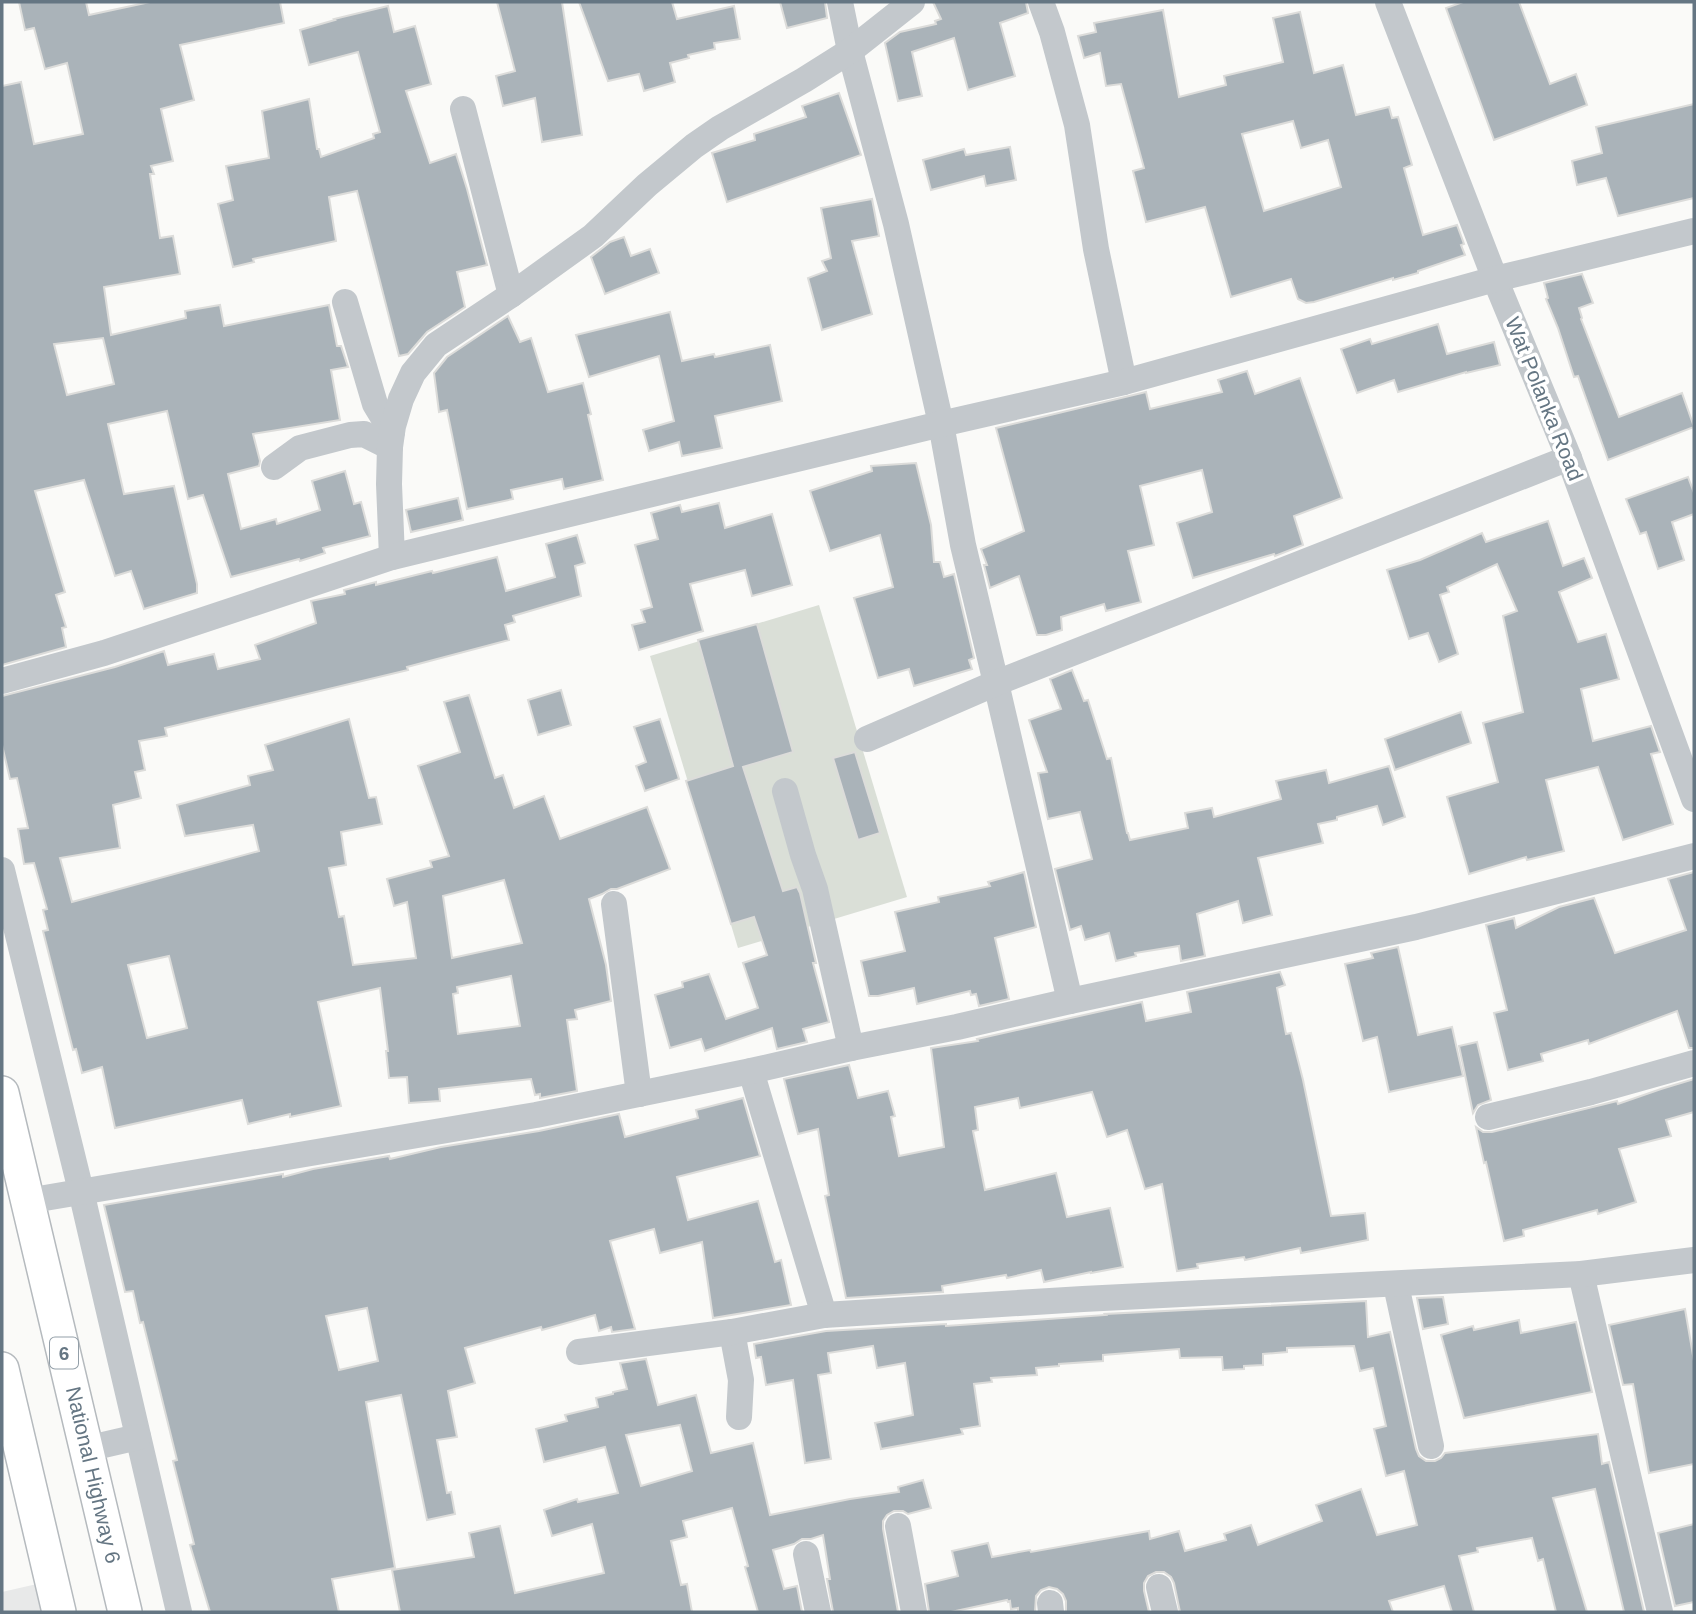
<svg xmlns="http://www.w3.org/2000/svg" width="1696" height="1614" font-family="Helvetica,sans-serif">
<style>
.built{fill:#e8e9e9}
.green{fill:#dadfd7}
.building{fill:#aab3b9;stroke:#dcdcda;stroke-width:2;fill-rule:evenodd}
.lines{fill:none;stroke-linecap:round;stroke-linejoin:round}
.major-casing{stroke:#b5babe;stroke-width:36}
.minor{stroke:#c3c8cc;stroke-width:26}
.major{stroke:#fff;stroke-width:33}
.labels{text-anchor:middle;stroke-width:7;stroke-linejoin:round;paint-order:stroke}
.shield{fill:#fff;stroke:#939fa8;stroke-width:2}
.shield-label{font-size:19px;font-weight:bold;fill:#657683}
.street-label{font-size:21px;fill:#657683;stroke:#fff}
</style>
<rect width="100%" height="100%" fill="#fafaf8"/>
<polygon class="built" points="50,1581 58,1612 2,1612 2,1592"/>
<polygon class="green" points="819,605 907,897 738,948 650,656"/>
<g class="building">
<path d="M 19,2 L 86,2 L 89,15 L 150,2 L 280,2 L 284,23 L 180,45 L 194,100 L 161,109 L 173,161 L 151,166 L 154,174 L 150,174 L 160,238 L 173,236 L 180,274 L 104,287 L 111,335 L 186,318 L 185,311 L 220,305 L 224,326 L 329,305 L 337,346 L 341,346 L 348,367 L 331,370 L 340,420 L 253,434 L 260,461 L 259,466 L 228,474 L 241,529 L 276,519 L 277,524 L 320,510 L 312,481 L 345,471 L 354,504 L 361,502 L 370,536 L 323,548 L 325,553 L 300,561 L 299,559 L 231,577 L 203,495 L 188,499 L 167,411 L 108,424 L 124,494 L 174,486 L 197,584 L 197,593 L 144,609 L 131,571 L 115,576 L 84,480 L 35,491 L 65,592 L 56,595 L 66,627 L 62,628 L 66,647 L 2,665 L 2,86 L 21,82 L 34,144 L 83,134 L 67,63 L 45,69 L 34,28 L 25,30 ZM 103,338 L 114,384 L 67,395 L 54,344 Z"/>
<polygon points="497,2 562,2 582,135 542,142 535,98 503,106 496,76 515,71"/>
<polygon points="579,2 672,2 677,19 734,6 740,39 714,43 715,49 688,55 689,58 670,63 675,82 644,91 639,74 608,81"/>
<polygon points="780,2 825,2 827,18 787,28"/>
<polygon points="933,2 1026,2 1028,13 1000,23 1015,76 968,90 954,38 912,52 922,96 898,101 885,43 900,32 936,24 935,21 941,19"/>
<polygon points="1463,2 1519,2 1550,84 1576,74 1587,105 1494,140 1446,8"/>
<polygon points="388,6 394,32 415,26 431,84 406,91 430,163 456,154 467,189 487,265 457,272 465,307 427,332 408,354 399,356 357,191 329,197 336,241 253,259 254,262 233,267 218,204 233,200 226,166 269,158 262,111 309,99 317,149 319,149 321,157 374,138 373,134 380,132 358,52 309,65 300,30 335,20 334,19"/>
<path d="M 1163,10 L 1179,97 L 1226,85 L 1224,76 L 1283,62 L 1273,18 L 1300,12 L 1314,73 L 1343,65 L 1356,115 L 1389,107 L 1392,118 L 1398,117 L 1412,165 L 1404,168 L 1423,235 L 1457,225 L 1464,244 L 1461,245 L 1465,255 L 1418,271 L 1418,273 L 1393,280 L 1393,278 L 1314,302 L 1306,303 L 1298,299 L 1291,279 L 1231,297 L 1205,207 L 1146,222 L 1133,171 L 1144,168 L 1121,84 L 1106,86 L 1100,53 L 1084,58 L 1078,36 L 1096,32 L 1094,23 ZM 1293,121 L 1301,148 L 1328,140 L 1341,187 L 1264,211 L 1242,134 Z"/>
<polygon points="839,93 861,155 727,202 712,153 755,140 754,134 806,117 802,106"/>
<polygon points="1694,104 1694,198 1618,216 1606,178 1577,185 1572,161 1602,153 1596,127"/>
<polygon points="1010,147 1016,180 986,186 984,176 931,190 923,160 964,149 966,155"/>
<polygon points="872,199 879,236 852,241 872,314 822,330 808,278 827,271 822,261 831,258 821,208"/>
<polygon points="624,237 631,256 650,249 659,273 605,294 591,257 610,242"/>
<polygon points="1582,274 1593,303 1579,308 1582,318 1581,319 1619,417 1682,393 1694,427 1608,460 1578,376 1574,377 1558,328 1546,299 1548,298 1544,283"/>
<polygon points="670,312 682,361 714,354 715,357 770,345 782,401 715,416 722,448 682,456 679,442 649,451 643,430 674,421 659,356 589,377 576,335"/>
<polygon points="508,316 520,342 531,338 548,392 583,383 591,414 588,415 603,480 564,489 562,479 511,490 513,499 467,509 447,410 439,412 434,373 447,357"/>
<polygon points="1438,324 1447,354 1494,342 1500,365 1466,373 1466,372 1398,392 1394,380 1357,393 1341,349 1370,339 1372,344"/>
<polygon points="1247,371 1255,394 1300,378 1342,498 1294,516 1303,545 1275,556 1274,554 1193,578 1177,523 1212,512 1202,470 1140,486 1154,545 1128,551 1141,602 1106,611 1104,604 1061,617 1062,630 1046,635 1037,635 1019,576 990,588 984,565 987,565 981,549 1024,531 996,428 1146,392 1150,409 1222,392 1218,380"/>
<polygon points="916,463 931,525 934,562 940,562 944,577 954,574 974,658 969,660 972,669 914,686 909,669 878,678 854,598 893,587 880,535 830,551 810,491 872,471 871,466"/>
<polygon points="1688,477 1694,493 1694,514 1672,522 1684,560 1658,569 1646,532 1640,534 1626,499"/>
<polygon points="458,498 463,520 411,532 406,510"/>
<polygon points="719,503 725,528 772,514 792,585 752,596 745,570 690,584 703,631 639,650 632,625 645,622 641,610 652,607 635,545 658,539 651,513 680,505 682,512"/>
<polygon points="1548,521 1563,566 1584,558 1592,578 1559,592 1578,642 1606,634 1619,679 1581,689 1593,741 1651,726 1660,752 1651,754 1673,824 1623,840 1598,767 1546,780 1564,851 1527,860 1526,857 1469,874 1447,797 1498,782 1483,723 1523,712 1503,616 1517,611 1497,564 1447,587 1449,592 1440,595 1458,654 1439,662 1428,633 1409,639 1387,570 1420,560 1482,533 1486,542"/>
<path d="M 577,535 L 585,563 L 575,566 L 581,596 L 513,616 L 515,622 L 505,625 L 509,640 L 407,667 L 408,670 L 165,728 L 167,736 L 139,741 L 145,770 L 135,772 L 141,798 L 113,805 L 120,848 L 60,858 L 72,902 L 259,851 L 253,825 L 185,836 L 177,805 L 250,785 L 248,776 L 273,770 L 265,745 L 349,719 L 369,798 L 376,797 L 382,824 L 341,832 L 346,865 L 329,868 L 339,917 L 344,916 L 353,965 L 416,958 L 407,902 L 394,906 L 387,879 L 432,867 L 430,861 L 449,856 L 418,766 L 460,752 L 444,702 L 469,695 L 495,778 L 503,775 L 514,808 L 544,796 L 560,839 L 647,807 L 670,869 L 617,889 L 611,889 L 602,894 L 589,899 L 606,965 L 611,1001 L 575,1010 L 577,1019 L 567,1020 L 577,1091 L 540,1098 L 540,1094 L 535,1095 L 531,1079 L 439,1089 L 440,1101 L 409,1103 L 407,1077 L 389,1078 L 386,1051 L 388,1051 L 380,988 L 318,1002 L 341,1106 L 290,1117 L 290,1114 L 248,1124 L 242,1100 L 115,1128 L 102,1067 L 82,1073 L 76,1049 L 73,1050 L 43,931 L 48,930 L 43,910 L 47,909 L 34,863 L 24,864 L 18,829 L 28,828 L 17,778 L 10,779 L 2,745 L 2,696 L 115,667 L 164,651 L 168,665 L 214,654 L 218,669 L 260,659 L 255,645 L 316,623 L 311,601 L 345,594 L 344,590 L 376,582 L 376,585 L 432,571 L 433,573 L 497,557 L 506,591 L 555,577 L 546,544 ZM 504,880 L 522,943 L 452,958 L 443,896 ZM 169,956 L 187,1028 L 147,1038 L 128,965 ZM 511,976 L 520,1026 L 458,1034 L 453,994 L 458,993 L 457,987 Z"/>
<polygon points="757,624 793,752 743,767 783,891 797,887 800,893 816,963 813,963 829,1022 803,1029 807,1042 777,1049 772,1028 705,1051 701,1039 670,1048 655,995 683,987 682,982 709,974 726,1019 758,1008 743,963 767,955 754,917 731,924 686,781 733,766 698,640"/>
<polygon points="1072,670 1084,701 1088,700 1107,759 1111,758 1127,833 1128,833 1130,840 1188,828 1185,813 1212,808 1214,817 1281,799 1276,781 1326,770 1329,783 1389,766 1405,817 1383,825 1377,806 1337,817 1337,820 1318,824 1323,843 1258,858 1272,915 1243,923 1238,901 1197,914 1205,956 1181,961 1179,946 1135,953 1136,956 1116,961 1109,933 1085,940 1081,926 1070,930 1055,869 1092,859 1080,812 1048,819 1038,773 1047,772 1029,720 1061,709 1050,679"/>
<polygon points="561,690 571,725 538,735 528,700"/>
<polygon points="1461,712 1471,743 1395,770 1385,739"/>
<polygon points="660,719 679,779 645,791 636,766 646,762 634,727"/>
<polygon points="855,752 880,833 858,840 833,758"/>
<polygon points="1024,872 1036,927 995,938 1009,999 979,1006 976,994 971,995 970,991 917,1004 914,988 878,996 869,996 861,961 905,951 895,912 939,902 938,897 990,886 988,882"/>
<polygon points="1694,872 1694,1048 1689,1048 1677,1011 1589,1044 1588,1040 1541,1054 1543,1061 1508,1070 1494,1013 1507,1010 1486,925 1514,918 1516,928 1559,907 1594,898 1615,953 1686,930 1668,879"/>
<polygon points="1398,947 1418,1035 1452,1027 1463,1076 1389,1092 1377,1037 1363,1041 1345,964 1373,958 1371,953"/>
<polygon points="1280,972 1285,985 1277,988 1286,1034 1291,1033 1303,1080 1331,1216 1365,1213 1368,1240 1301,1253 1300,1248 1245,1260 1244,1257 1197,1264 1198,1268 1177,1271 1162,1184 1145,1189 1127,1130 1107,1137 1092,1092 1020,1108 1018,1098 975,1107 978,1130 973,1131 985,1190 1056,1173 1067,1217 1110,1208 1123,1267 1091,1273 1091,1272 1044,1282 1041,1270 1007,1278 1006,1275 942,1286 943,1292 846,1298 825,1196 829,1195 818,1129 798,1134 784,1079 849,1065 858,1098 888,1091 895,1116 891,1117 899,1156 944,1147 931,1048 978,1041 977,1039 1142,1002 1146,1021 1191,1012 1187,992"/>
<polygon points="1477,1042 1491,1100 1478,1105 1473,1113 1459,1046"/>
<polygon points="1694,1079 1694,1112 1666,1120 1671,1136 1619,1149 1636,1202 1598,1214 1597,1210 1523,1230 1524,1236 1504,1241 1486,1162 1484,1163 1476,1127 1483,1132 1492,1132 1617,1101 1618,1104 1661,1089"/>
<path d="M 743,1098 L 760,1156 L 677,1177 L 688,1220 L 758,1201 L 775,1262 L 781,1260 L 791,1305 L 713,1318 L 702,1242 L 660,1253 L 654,1229 L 610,1241 L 635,1329 L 612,1332 L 611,1327 L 599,1331 L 595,1315 L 542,1330 L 541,1327 L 465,1348 L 475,1383 L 448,1391 L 457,1437 L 437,1440 L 447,1493 L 451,1492 L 455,1514 L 427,1520 L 401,1395 L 366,1402 L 395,1568 L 332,1579 L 339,1612 L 210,1612 L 190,1545 L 194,1544 L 173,1461 L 177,1460 L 143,1322 L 140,1323 L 133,1291 L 125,1292 L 104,1205 L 283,1174 L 283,1177 L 313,1169 L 389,1156 L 390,1159 L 441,1147 L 539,1131 L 619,1114 L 625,1137 L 698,1118 L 696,1110 ZM 367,1308 L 378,1361 L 339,1370 L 326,1316 Z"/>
<polygon points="1443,1297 1448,1324 1423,1329 1417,1298"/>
<polygon points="1366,1301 1368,1337 1390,1332 1416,1449 1419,1456 1426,1461 1435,1461 1441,1458 1445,1453 1598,1434 1602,1464 1609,1462 1644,1612 1624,1612 1595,1489 1553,1498 1587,1612 1556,1612 1543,1559 1538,1561 1532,1538 1477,1548 1478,1552 1459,1556 1474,1612 1452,1612 1444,1586 1389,1601 1393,1612 1180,1612 1174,1583 1171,1577 1164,1572 1156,1572 1148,1576 1144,1583 1144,1591 1149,1612 1066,1612 1066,1601 1063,1594 1057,1589 1049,1587 1041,1590 1036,1596 1035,1612 1018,1612 1018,1608 1011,1609 1010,1601 1008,1602 1007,1600 951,1612 929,1612 925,1584 958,1576 952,1551 988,1543 992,1557 1030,1550 1031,1552 1149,1531 1150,1539 1179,1531 1185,1551 1226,1540 1224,1534 1251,1525 1258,1545 1322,1521 1316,1505 1361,1489 1377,1535 1417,1525 1404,1471 1386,1476 1374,1429 1386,1426 1373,1368 1360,1371 1354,1346 1287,1348 1287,1352 1263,1354 1263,1365 1244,1366 1244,1369 1223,1370 1222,1357 1180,1358 1179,1349 1103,1355 1103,1361 1059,1364 1059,1366 1036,1368 1037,1375 991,1378 992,1382 974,1384 980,1426 961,1429 963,1434 881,1449 875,1423 913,1415 905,1363 877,1368 873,1346 828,1353 831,1373 818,1375 831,1459 805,1463 793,1380 766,1385 761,1357 756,1358 754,1344 826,1331 946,1324 946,1326 1106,1315 1105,1314"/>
<polygon points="1685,1309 1694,1361 1694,1464 1649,1473 1633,1384 1623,1385 1609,1325"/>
<polygon points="1519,1320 1521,1333 1576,1322 1592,1392 1464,1418 1441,1335 1473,1326 1474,1330"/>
<path d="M 646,1359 L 658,1405 L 696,1395 L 711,1453 L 753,1443 L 770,1515 L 850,1499 L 899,1492 L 898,1487 L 923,1480 L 931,1508 L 908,1514 L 903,1511 L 894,1511 L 887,1515 L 883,1521 L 883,1529 L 898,1612 L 833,1612 L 827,1579 L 830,1579 L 823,1535 L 811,1539 L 802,1539 L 794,1544 L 773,1550 L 784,1589 L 797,1586 L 802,1612 L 758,1612 L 745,1567 L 748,1566 L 732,1508 L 683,1521 L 687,1537 L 671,1541 L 681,1585 L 687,1584 L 692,1612 L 400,1612 L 392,1570 L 474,1557 L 469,1533 L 500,1526 L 515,1593 L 604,1573 L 592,1524 L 552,1536 L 544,1510 L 577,1499 L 578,1502 L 618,1493 L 605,1447 L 544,1462 L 536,1429 L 567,1421 L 565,1415 L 598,1407 L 596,1398 L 613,1394 L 613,1392 L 627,1389 L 620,1363 ZM 680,1425 L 692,1471 L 641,1486 L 626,1435 Z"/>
<polygon points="1694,1524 1694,1602 1675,1606 1658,1533"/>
</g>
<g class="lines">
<g class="major-casing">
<g id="major">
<polyline points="2,1093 125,1612"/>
<polyline points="2,1369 59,1612"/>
</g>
</g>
<g class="minor">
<polyline points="840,2 850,51 896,224 941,424 963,545 996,683 1070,1001"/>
<polyline points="1041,2 1052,32 1077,125 1096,249 1124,382"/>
<polyline points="1388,2 1495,279 1569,458 1694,799"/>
<polyline points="463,109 511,295"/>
<polyline points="345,302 375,404 392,432"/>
<polyline points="274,467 300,448 350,435 364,434 390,447"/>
<polyline points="392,557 389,484 390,447 393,426 401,399 413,373 436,345 511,295 593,236 647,185 694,146 720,128 804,80 850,51 912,2"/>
<polyline points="2,681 104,653 392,557 941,424 1124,382 1495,279 1694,231"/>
<polyline points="867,739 996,683 1569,458"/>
<polyline points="785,791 803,855 815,889 851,1048"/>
<polyline points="2,870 81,1191 179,1612"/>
<polyline points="614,904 639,1094"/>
<polyline points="751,1071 824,1315"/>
<polyline points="1488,1117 1591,1092 1694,1063"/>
<polyline points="27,1201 536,1115 751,1071 851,1048 957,1027 1070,1001 1416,927 1694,856"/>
<polyline points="1581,1274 1660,1612"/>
<polyline points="1396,1285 1431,1446"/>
<polyline points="732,1332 741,1380 739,1417"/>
<polyline points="579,1352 732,1332 824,1315 1083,1299 1581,1274 1694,1260"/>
<polyline points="86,1449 138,1437"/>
<polyline points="898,1526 914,1612"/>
<polyline points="806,1554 818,1612"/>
<polyline points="1159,1587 1165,1612"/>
<polyline points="1050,1603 1051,1612"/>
</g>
<use href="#major" class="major"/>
</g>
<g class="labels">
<rect class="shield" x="50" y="1337.5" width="28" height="31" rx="5"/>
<g class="shield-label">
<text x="64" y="1360">6</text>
</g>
<g class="street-label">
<text transform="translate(1544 399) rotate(68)" y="7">Wat Polanka Road</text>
<text transform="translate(93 1475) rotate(77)" y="7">National Highway 6</text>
</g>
</g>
<rect width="1696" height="1614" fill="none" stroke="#657683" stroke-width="7"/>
</svg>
